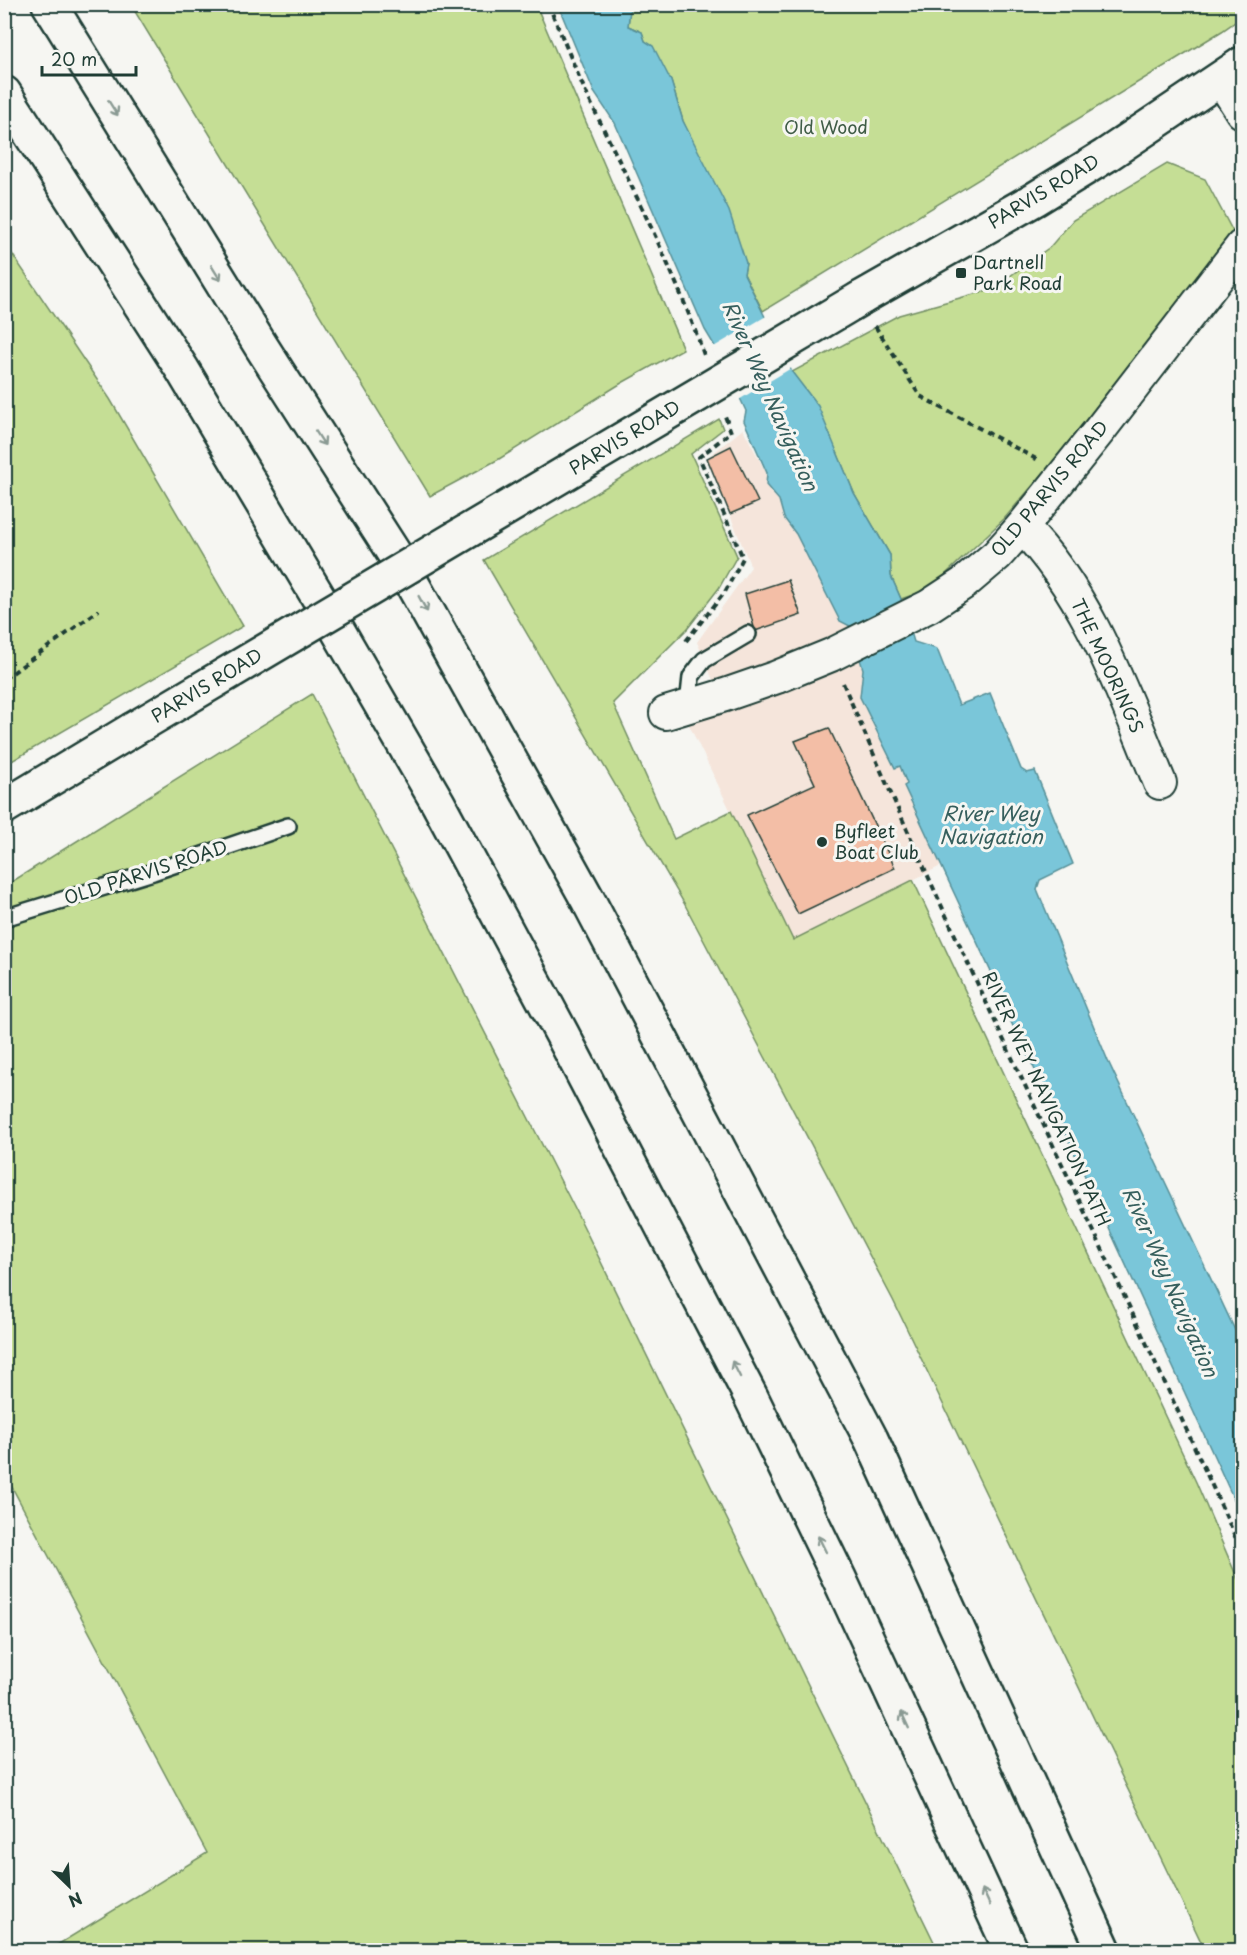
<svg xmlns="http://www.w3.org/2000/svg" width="1247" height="1955" font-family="'Playpen Sans',sans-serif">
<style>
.built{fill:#f5e5db}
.green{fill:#c5de95;stroke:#728e64;stroke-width:1.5}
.water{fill:#7ac6d9;stroke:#568f97;stroke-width:1.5}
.pier{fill:#f6f6f2}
.building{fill:#f3bea6;stroke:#1f3d34;stroke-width:1.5}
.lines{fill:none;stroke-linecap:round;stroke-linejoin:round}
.service-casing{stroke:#1f3d34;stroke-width:20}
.minor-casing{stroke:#1f3d34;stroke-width:36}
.primary-casing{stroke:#1f3d34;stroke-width:38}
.motorway-casing{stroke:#1f3d34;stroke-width:38}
.path{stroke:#1f3d34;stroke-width:4;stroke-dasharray:6 4.5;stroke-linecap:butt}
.service{stroke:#f6f6f2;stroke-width:15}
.minor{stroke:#f6f6f2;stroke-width:32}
.primary{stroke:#f6f6f2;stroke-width:33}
.motorway{stroke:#f6f6f2;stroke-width:33}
.primary-bridge-casing{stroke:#1f3d34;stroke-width:38;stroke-linecap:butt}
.primary-bridge{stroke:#f6f6f2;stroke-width:33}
.oneway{stroke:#8a9a93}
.poi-dot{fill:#1f3d34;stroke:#f6f6f2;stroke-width:2}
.labels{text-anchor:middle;stroke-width:6;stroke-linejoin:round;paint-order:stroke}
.park-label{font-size:18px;fill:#405d47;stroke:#f6f6f2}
.street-label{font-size:18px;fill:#1f3d34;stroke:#f6f6f2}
.poi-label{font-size:18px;fill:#1f3d34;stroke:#f6f6f2;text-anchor:start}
.water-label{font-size:20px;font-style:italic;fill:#365f5d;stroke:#f6f6f2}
</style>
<rect width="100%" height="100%" fill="#f6f6f2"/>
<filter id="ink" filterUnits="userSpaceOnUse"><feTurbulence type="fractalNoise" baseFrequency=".0167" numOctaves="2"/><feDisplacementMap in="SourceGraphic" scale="12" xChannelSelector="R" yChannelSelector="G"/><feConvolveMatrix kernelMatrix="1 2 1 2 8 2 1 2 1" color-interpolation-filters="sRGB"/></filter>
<g filter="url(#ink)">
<polygon class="built" points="743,429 767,474 766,485 779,500 784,518 796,534 849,626 863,669 860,697 895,767 899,766 908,784 904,786 941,866 793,940 676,698 713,680 697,642 751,567 707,458"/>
<g class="green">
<polygon points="1242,4 1242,17 1222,31 763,311 744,274 746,263 683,121 671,81 645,41 642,32 628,26 630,9 627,5"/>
<polygon points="131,5 536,5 683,349 620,384 499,459 430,496"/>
<polygon points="1167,164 1205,179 1233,232 1057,457 1004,519 930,589 901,599 891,576 890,555 854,493 837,452 792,372 899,315 992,289 1050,247 1073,220"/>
<polygon points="4,242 110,399 243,626 5,765"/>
<polygon points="719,419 723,429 691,454 737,556 719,588 688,628 613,703 674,839 731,811 793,940 913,880 1196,1482 1242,1589 1242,1950 1205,1950 893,1300 684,903 484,560"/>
<polygon points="312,694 577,1213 938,1950 49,1950 207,1853 5,1474 5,886"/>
</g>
<polygon class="water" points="558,5 627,5 630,9 628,26 642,32 645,41 653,46 671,81 683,121 729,211 746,263 744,274 792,372 818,406 854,493 890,555 891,576 901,599 914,642 937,649 959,705 990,693 1021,769 1027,773 1035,771 1073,864 1040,880 1037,889 1108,1061 1242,1345 1242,1517 1049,1098 992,984 991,972 904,786 907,784 900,766 895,768 860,697 863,669 850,626 840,621 796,534 784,518 779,500 766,485 767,473 744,421 746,411 719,353 705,330 615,123 594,92"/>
<polygon class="pier" points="768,315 793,367 737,401 712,348"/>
<g class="building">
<polygon points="731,446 758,502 730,514 707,458"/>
<polygon points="788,580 801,615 755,631 745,594"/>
<polygon points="829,728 895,868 798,914 747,815 815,784 795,741"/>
</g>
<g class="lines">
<g class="service-casing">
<g id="service">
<polyline points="688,705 691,677 704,660 748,634"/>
<polyline points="4,918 153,872 288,826"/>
</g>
</g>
<g class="minor-casing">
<g id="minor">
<polyline points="1221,79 1242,112"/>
<path d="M 1022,527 C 1091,597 1123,695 1160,783"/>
<polyline points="666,713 725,695 777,677 831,655 929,606 964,583 997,555 1022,527 1099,431 1242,246"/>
</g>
</g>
<g class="primary-casing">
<g id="primary">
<polyline points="861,298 1035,199 1105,156 1242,64"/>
<polyline points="4,807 132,730"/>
</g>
</g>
<g class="motorway-casing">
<g id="motorway">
<polyline points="49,4 261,346 404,569 588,900 871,1439 1104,1950"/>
<polyline points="4,93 182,369 329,615 438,803 562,1034 751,1397 839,1578 1011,1950"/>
</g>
</g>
<g class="path">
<path d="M 548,4 C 562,35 574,67 588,97 C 629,182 673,266 704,355"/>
<polyline points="875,326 920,396 1038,460"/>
<polyline points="686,641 725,592 743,558 699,457 731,432 725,416"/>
<polyline points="4,679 99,610"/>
<path d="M 843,683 C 968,977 1112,1261 1242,1552"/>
</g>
<use href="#service" class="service"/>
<use href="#minor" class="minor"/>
<use href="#primary" class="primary"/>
<use href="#motorway" class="motorway"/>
<g class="primary-bridge-casing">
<polyline id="primary-bridge" points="132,730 861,298"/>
</g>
<use href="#primary-bridge" class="primary-bridge"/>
</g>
<defs><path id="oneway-shaft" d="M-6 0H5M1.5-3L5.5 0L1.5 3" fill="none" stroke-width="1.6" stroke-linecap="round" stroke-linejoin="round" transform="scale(1.5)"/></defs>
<g class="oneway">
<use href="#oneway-shaft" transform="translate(113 108) rotate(58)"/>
<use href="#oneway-shaft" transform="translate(216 273) rotate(58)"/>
<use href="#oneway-shaft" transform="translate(320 438) rotate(57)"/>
<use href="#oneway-shaft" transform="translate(423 604) rotate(61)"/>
<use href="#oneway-shaft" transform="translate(736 1369) rotate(-117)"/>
<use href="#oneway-shaft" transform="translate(822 1544) rotate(-116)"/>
<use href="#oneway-shaft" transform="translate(905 1720) rotate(-115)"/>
<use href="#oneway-shaft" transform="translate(986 1897) rotate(-115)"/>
</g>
</g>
<g class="poi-dot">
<rect x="955" y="267" width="12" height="12" rx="3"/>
<circle cx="822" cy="842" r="6"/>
</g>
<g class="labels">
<g class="park-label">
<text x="826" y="134">Old Wood</text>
</g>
<g class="street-label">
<text transform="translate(1044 192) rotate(-31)" y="6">PARVIS ROAD</text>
<text transform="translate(625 438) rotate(-31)" y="6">PARVIS ROAD</text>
<text transform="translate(1050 489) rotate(-50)" y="6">OLD PARVIS ROAD</text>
<text transform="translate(1107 666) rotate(65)" y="6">THE MOORINGS</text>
<text transform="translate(207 686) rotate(-31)" y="6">PARVIS ROAD</text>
<text transform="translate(146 873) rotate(-18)" y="6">OLD PARVIS ROAD</text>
<text transform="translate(1046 1099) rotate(65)" y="6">RIVER WEY NAVIGATION PATH</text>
</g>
<g class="poi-label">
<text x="973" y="269">Dartnell<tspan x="973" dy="21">Park Road</tspan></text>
<text x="834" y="838">Byfleet<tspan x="834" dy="21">Boat Club</tspan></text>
</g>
<g class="water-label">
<text transform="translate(770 396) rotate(66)" y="7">River Wey Navigation</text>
<text x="991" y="821">River Wey<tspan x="991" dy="23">Navigation</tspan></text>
<text transform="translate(1170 1282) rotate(66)" y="7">River Wey Navigation</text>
</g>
</g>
<rect width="1247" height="1955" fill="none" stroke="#f6f6f2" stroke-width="24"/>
<rect x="12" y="12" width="1223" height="1931" fill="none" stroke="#1f3d34" stroke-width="2" filter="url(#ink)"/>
<g transform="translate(69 1886) rotate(155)" stroke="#f6f6f2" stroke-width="4.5" paint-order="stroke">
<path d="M0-4.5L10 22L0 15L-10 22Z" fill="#1f3d34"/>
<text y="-9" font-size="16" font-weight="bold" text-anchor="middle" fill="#1f3d34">N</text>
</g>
<path d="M42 66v9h94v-9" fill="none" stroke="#1f3d34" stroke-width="3"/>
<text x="51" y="66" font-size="18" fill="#1f3d34" stroke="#f6f6f2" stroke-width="4.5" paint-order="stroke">20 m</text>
</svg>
